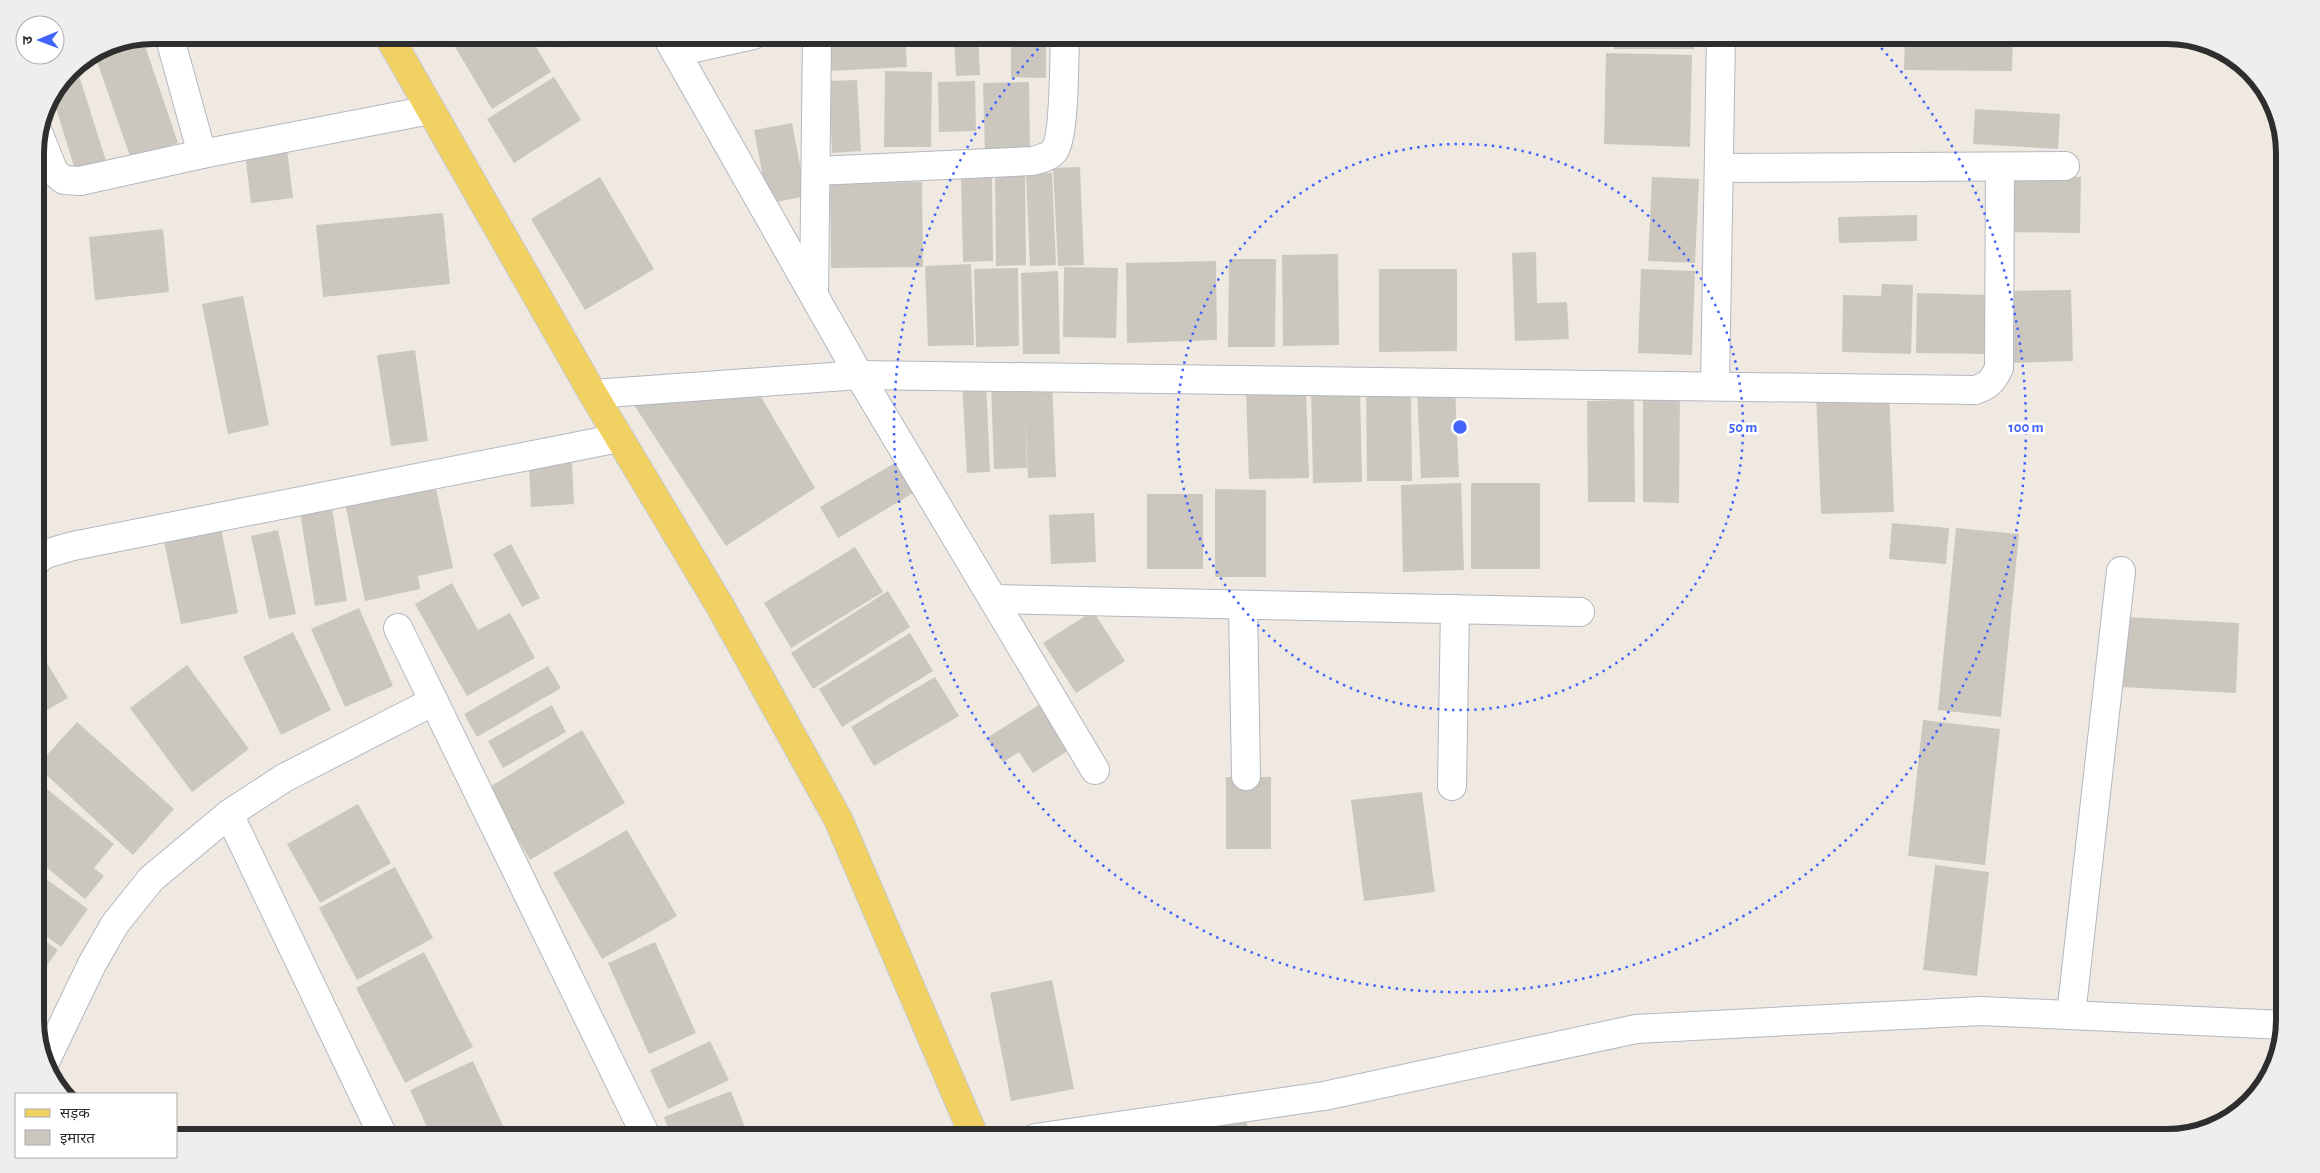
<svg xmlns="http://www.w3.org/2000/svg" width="2320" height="1173" font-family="'Alegreya Sans','Noto Sans Devanagari',sans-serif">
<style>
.building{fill:#cbc7bf}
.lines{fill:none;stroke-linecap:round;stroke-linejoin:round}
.street-casing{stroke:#b4b7c1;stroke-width:30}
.primary-casing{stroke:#c9c9c9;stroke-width:30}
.street{stroke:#fff;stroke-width:28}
.primary{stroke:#f2d163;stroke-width:28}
.ring{fill:none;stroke:#4264fb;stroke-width:2.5;stroke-dasharray:2.5 5}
.rim{fill:none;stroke:#2e2e2e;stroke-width:6}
.centre{fill:#4264fb;stroke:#fff;stroke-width:2.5}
.ring-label{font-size:15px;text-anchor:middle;font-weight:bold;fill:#4264fb;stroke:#fff;stroke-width:5;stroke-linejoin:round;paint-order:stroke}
</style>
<rect width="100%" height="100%" fill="#efe9e1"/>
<g class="building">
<polygon points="448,35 529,35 551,72 492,109"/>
<polygon points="552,35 582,35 560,48"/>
<polygon points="826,35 905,35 907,67 828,71"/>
<polygon points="954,35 978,35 980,75 956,76"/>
<polygon points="1011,35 1046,35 1046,78 1011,77"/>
<rect x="1614" y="35" width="80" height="14"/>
<polygon points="1905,35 2013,35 2012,71 1904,70"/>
<polygon points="142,37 178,143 131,159 94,53 108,44"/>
<polygon points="1606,53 1692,55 1690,147 1604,144"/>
<polygon points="74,66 76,66 107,164 76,173 52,95 70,69"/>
<polygon points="885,71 932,72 931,147 884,147"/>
<polygon points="554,77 581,120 514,163 487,119"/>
<polygon points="857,80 861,151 832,153 829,81"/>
<polygon points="975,81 976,131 939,132 938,82"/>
<polygon points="1029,82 1030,152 985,153 983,83"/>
<polygon points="1975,109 2060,114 2058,149 1973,144"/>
<polygon points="792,123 806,196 768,204 754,130"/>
<polygon points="287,149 293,198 251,203 245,154"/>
<polygon points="1080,167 1084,265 1058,266 1053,168"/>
<polygon points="1025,171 1026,265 996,266 995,172"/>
<polygon points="1052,173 1056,265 1030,266 1026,174"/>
<polygon points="2007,175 2081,177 2080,233 2005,232"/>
<polygon points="961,176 992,176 993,261 963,262"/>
<polygon points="600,177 654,269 585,310 531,219"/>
<polygon points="1652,177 1699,179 1695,263 1648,261"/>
<polygon points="922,182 923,267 831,268 830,183"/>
<polygon points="443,213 450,284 323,297 316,225"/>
<polygon points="1917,215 1917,241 1839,243 1838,217"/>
<polygon points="163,229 169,292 95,300 89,237"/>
<polygon points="1536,252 1537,303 1567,302 1569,339 1515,341 1512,253"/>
<polygon points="1338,254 1339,345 1283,346 1282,255"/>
<polygon points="1229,259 1276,259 1275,347 1228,347"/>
<polygon points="1216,261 1217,340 1127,343 1126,263"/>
<polygon points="971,264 974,345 928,346 925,266"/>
<polygon points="1064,267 1118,268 1116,338 1063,337"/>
<polygon points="1018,268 1019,346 976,347 974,269"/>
<polygon points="1379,269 1457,269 1457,351 1379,352"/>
<polygon points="1641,269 1695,271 1692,355 1638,353"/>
<polygon points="1058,271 1060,354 1023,354 1021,273"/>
<polygon points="1882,284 1913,285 1911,354 1842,352 1843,295 1881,296"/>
<polygon points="2071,290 2073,361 2006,363 2004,291"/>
<polygon points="1917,293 1988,295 1987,354 1916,353"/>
<polygon points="243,296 269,425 228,434 202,304"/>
<polygon points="415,350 428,441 391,446 377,355"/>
<polygon points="986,380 990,472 967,473 962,381"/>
<polygon points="1052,382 1056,477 1028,478 1025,407 1027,468 994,469 991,383"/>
<polygon points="1643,385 1680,386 1679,503 1643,502"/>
<polygon points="1360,388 1362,482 1313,483 1311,389"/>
<polygon points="1455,388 1459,477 1421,478 1417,390"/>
<polygon points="1306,389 1309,478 1249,479 1246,391"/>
<polygon points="1889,389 1894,512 1821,514 1816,392"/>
<polygon points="1366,390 1411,390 1412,481 1367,481"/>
<polygon points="761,397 815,488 726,546 632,402"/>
<polygon points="1634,400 1635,502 1588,502 1587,401"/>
<polygon points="900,460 918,490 838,538 820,507"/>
<polygon points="572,462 574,504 531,507 529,465"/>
<polygon points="1461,483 1464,570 1403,572 1401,485"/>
<rect x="1471" y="483" width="69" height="86"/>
<polygon points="435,484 453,568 418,576 420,589 365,601 345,503"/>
<polygon points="1215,489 1266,490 1266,577 1215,577"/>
<rect x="1147" y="494" width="56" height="75"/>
<polygon points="332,508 347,601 315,606 300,513"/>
<polygon points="1094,513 1096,562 1051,564 1049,515"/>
<polygon points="1892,523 1949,528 1946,564 1889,559"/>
<polygon points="220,524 238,613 181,624 163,536"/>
<polygon points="1956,528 2019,534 2001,717 1938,710"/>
<polygon points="278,530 296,614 269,619 251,536"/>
<polygon points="511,544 540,598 522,607 493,554"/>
<polygon points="855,547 883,592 791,648 764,603"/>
<polygon points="452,583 478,630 510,613 535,658 467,696 415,604"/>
<polygon points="888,591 910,627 813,689 791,653"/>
<polygon points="359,608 393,686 345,707 311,629"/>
<polygon points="1093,611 1125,661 1076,693 1043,643"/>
<polygon points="2125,617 2239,623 2236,693 2122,687"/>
<polygon points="293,632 331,710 281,735 243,657"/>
<polygon points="910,633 933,671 842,727 819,689"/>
<polygon points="35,643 68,698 47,710 35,690"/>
<polygon points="187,665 249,749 192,792 130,708"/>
<polygon points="548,666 561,688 477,737 464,714"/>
<polygon points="935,677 959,716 874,766 851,727"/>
<polygon points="1048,699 1077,745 1033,773 1019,752 1003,762 987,738"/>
<polygon points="552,705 566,732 503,768 488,741"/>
<polygon points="1923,720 2000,729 1985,865 1908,856"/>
<polygon points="77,722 174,809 133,855 37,766"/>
<polygon points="582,730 625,803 530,860 488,788"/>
<rect x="1226" y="777" width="45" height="72"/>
<polygon points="35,779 114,844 94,868 104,876 85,899 35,858"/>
<polygon points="1422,792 1435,892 1364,901 1351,800"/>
<polygon points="358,804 391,863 320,903 287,844"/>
<polygon points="627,830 677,916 602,959 553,873"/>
<polygon points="1935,865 1989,872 1977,976 1923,970"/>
<polygon points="395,867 433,938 357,980 319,908"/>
<polygon points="35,871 88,909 61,947 35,928"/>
<polygon points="35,934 58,950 38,978 35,977"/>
<polygon points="655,942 696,1033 649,1054 608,963"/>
<polygon points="424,952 473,1047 405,1083 356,988"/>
<polygon points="1052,980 1074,1089 1011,1101 990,993"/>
<polygon points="710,1041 729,1080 668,1109 650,1070"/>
<polygon points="473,1061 504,1128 483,1138 432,1138 410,1090"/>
<polygon points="731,1091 747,1133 735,1138 672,1138 664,1117"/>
<polygon points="1246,1120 1250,1138 1167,1138 1166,1135"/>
</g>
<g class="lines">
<g class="street-casing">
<g id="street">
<polyline points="169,35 202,154"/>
<polyline points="666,35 859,375 1095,770"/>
<polyline points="676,52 753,35"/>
<polyline points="38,132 54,172 64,180 80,181 202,154 430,110"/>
<polyline points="1719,168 2065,166"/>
<path d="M 816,171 L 1032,161 C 1040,159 1049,157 1054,151 C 1065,138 1064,56 1065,35"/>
<polyline points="814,294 817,35"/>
<polyline points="1715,386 1721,35"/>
<path d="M 593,394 L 859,375 L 1975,390 C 1988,386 1993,381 1999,368 L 2000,167"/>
<polyline points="35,562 45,554 73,546 619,438"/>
<polyline points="993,599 1580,612"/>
<polyline points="1243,605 1246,776"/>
<polyline points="398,628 647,1138"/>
<polyline points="1452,786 1455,609"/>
<polyline points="229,814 384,1138"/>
<polyline points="2071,1015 2121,571"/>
<polyline points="46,1060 92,964 115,924 151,879 229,814 284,778 434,701"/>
<polyline points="1035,1138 1324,1096 1636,1029 1981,1011 2284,1025"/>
</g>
</g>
<g class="primary-casing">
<polyline id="primary" points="388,35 593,394 720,606 838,819 975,1138"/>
</g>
<use href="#street" class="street"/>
<use href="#primary" class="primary"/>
</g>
<g class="ring">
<circle cx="1460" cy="427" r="283"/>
<path d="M1871 37A566 566 0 1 1 1049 37"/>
</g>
<path d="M0 0H2320V1173H0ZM153 44H2167A109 109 0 0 1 2276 153V1020A109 109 0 0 1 2167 1129H153A109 109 0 0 1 44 1020V153A109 109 0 0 1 153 44Z" fill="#eee" fill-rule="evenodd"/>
<path class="rim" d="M153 44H2167A109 109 0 0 1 2276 153V1020A109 109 0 0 1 2167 1129H153A109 109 0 0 1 44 1020V153A109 109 0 0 1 153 44Z"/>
<circle cx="1460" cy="427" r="8" class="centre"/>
<g class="ring-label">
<text x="1743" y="432">50 m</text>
<text x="2026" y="432">100 m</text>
</g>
<rect x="15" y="1093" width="162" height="65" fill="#ffffff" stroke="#ababab"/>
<rect x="25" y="1109" width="25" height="8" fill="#f2d163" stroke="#ababab"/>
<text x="60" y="1118" font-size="15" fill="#2e2e2e">सड़क</text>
<rect x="25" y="1130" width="25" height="15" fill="#cbc7bf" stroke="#ababab"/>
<text x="60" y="1143" font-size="15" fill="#2e2e2e">इमारत</text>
<g transform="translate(40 40) rotate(269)"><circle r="24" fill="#ffffff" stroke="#ababab"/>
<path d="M0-4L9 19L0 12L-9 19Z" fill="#4264fb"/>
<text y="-8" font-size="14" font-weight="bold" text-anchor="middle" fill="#2e2e2e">उ</text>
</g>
</svg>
